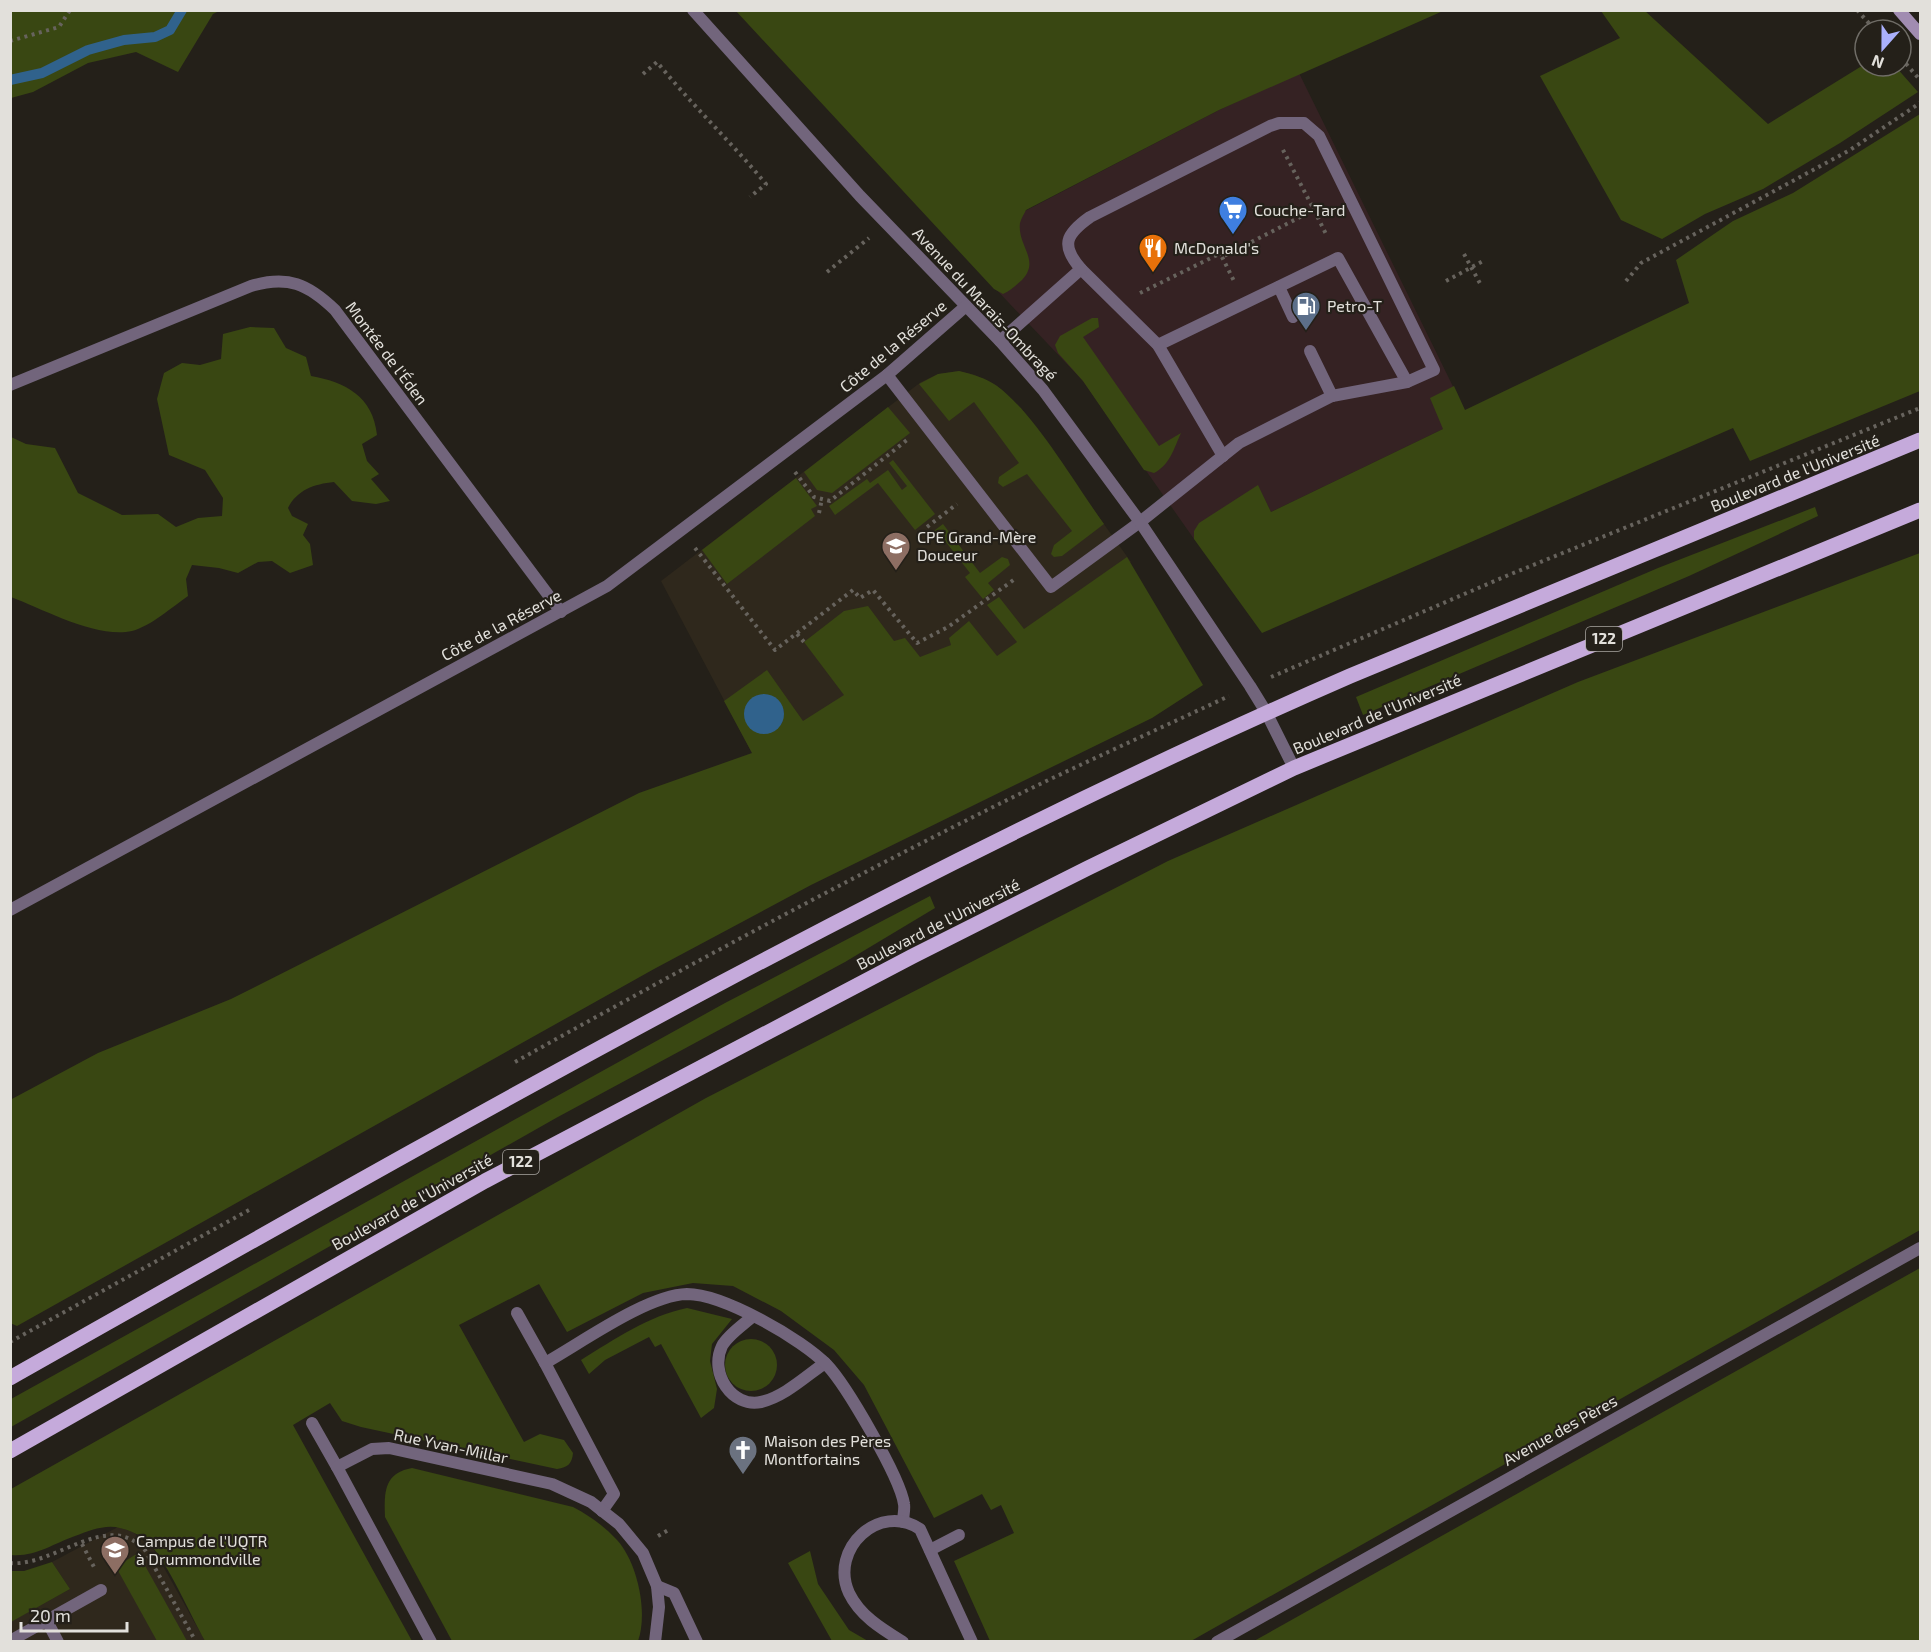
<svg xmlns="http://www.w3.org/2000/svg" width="1931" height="1652" font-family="'Exo 2',sans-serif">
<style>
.commercial{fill:#352223}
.built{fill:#2f281c}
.green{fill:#394712;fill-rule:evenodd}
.water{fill:#30628c}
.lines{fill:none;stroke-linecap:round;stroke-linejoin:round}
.stream{stroke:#30628c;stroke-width:10}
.path{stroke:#67635d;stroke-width:4;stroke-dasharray:3 4.5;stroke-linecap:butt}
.lane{stroke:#72657c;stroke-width:12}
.street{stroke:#72657c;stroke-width:12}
.secondary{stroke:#a18cb1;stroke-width:12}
.primary{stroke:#c5aadb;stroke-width:15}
.labels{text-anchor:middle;stroke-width:4.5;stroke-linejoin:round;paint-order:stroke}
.shield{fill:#242019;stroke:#a9a6a1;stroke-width:1.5}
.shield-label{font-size:15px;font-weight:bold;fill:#e2e0db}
.poi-label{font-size:16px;fill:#e2e0db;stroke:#242019;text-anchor:start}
.street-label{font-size:16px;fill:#e2e0db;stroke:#242019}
</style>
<rect width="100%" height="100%" fill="#242019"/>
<polygon class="commercial" points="1299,73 1468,417 1271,512 1258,486 1194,531 1194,539 1083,381 956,247 1219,110"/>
<g class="built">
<polygon points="959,371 975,375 996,385 1021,408 1131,562 975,672 951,645 752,753 661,581 921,382 938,374"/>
<polygon points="118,1527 133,1532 154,1550 205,1641 11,1641 10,1622 70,1589 52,1562"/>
</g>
<g class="green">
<polygon points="1644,10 1768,124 1865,64 1895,66 1918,92 1840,143 1763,189 1705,214 1662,239 1621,220 1540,76 1620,38 1601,11"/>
<polygon points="10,11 11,10 219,11 213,14 178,72 136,52 88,63 33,92 11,98"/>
<path d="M 736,11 L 1443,11 L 1219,110 L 1026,210 C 1024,214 1021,219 1020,223 C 1017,246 1041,260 1022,280 C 1015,286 1011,290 1003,294 L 994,289 Z"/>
<polygon points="1920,114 1920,391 1750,461 1733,428 1262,633 1194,539 1194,531 1199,523 1258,485 1271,512 1443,429 1430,398 1454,386 1465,410 1689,303 1676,260 1733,221 1793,193"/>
<path d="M 1092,318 L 1098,318 L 1099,327 L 1083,337 L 1159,446 L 1181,433 C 1174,448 1170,465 1154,473 L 1144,470 L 1083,381 L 1058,353 L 1055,345 L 1060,336 Z"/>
<path d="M 250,327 L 274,328 L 286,348 L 306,357 L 311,376 C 345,382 373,396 377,435 L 362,444 L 367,461 L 379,474 L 371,479 L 390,501 L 376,504 L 352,501 L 334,482 C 314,484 297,490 288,508 L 292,516 L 308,524 L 303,535 L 310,544 L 313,565 L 290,573 L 272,561 L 258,562 L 238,573 L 219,568 L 192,565 L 186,579 L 188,596 C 172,607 151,626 132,631 C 97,639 43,609 11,597 L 11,437 L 26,444 L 55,448 L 78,493 L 122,515 L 158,514 L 176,527 L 198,518 L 222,516 L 223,498 L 205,470 L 169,455 L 157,399 L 164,373 L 182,363 L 200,365 L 221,359 L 223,334 Z"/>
<path d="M 959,371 C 972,374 986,378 997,386 C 1035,414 1075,484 1104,524 L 1062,556 L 1054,557 L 1051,554 L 1054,545 L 1072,531 L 1027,474 L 1003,487 L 998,483 L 999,477 L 1019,463 L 974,402 L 949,421 L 919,384 L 938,374 Z"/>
<polygon points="888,407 910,433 832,493 817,490 804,472"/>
<polygon points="893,460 935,514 915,530 878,483 835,515 829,506 867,479 870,483 888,470 902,490 907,486 889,463"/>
<polygon points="796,478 817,506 811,509 815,516 727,584 702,550"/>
<polygon points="1815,507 1818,516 1689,576 1363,715 1356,697 1658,568"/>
<polygon points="943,524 980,573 1002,557 1008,559 1010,565 988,583 994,590 983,599 965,577 970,573 942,537 936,540 931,533"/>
<path d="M 1920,553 L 1920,1230 L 1191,1641 L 990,1641 L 954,1561 L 1014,1533 L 1001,1505 L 991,1510 L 982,1494 L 934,1518 L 864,1385 L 834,1350 L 781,1311 L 733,1286 L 693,1283 L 643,1293 L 567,1332 L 539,1284 L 459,1325 L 524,1442 L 540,1434 L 564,1440 L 573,1453 C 572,1464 568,1467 557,1469 L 361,1427 L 342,1421 L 330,1403 L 293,1425 L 412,1641 L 205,1641 C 191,1616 167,1561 148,1542 C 141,1535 129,1530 120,1528 C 105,1524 89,1531 75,1536 C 52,1544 36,1557 11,1555 L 11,1489 L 706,1098 L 1168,861 L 1578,682 Z"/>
<path d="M 1127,557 L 1203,685 L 1152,718 L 811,885 L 654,969 L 17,1326 L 10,1323 L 10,1100 L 98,1053 L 231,999 L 639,793 L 752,753 L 724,701 L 767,670 L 803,721 L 844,695 L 804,642 L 844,611 L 868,606 L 894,641 L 905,638 L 920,657 L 951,645 L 949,638 L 969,621 L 997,656 L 1017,642 L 987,605 L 999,597 L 1024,629 ZM 758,695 L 784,710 L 782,723 C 770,735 757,738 746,722 L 747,703 Z"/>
<polygon points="930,896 935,908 845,962 556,1118 11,1427 11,1399 725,1003"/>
<polygon points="1920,1268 1920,1641 1254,1641"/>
<path d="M 687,1308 L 732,1319 L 712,1344 L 710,1361 L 717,1389 L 714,1408 L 701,1418 L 661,1344 L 655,1347 L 649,1337 L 605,1360 L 589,1374 L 581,1360 C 615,1339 648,1316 687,1308 Z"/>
<circle cx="751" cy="1365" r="26"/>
<path d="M 412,1468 L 573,1507 C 590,1516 604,1526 617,1540 C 638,1563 648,1614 638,1641 L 452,1641 L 385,1517 C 384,1492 384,1473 412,1468 Z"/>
<polygon points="810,1551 818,1584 849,1630 868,1641 832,1641 788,1563"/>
<polygon points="138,1553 187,1641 157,1641 116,1567"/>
<polygon points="52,1562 70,1589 11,1622 11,1571 24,1571"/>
</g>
<circle class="water" cx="764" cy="714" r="20"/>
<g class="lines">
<polyline class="stream" points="10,80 42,73 88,50 124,40 155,37 170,30 182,10"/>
<g class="path">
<polyline points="1857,10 1875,30"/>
<polyline points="10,41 59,27 70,10"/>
<polyline points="1901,58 1920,80"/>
<path d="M 643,74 L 657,62 C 691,104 731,142 766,184 L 750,197"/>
<polyline points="1314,210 1327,236"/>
<polyline points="1464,254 1482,287"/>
<polyline points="1222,257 1235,283"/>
<polyline points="827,272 869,238"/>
<polyline points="1446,281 1485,260"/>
<polyline points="1626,281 1641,263 1850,150 1920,103"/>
<polyline points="1140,293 1221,253 1222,257 1314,210 1281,146"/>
<polyline points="795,472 814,497 830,501 907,440"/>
<polyline points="819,513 822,499"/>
<polyline points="927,527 957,504"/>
<polyline points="695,548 775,650 853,590 860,598 873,590 917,643 948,627 1015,579"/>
<polyline points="797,634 804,642"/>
<polyline points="1271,677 1511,574 1920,408"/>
<path d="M 515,1062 C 671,975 827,890 987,810 C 1067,770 1148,734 1229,696"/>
<polyline points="10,1342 249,1210"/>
<polyline points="658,1536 670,1529"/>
<polyline points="82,1544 95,1569"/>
<path d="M 10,1563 C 55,1567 107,1509 145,1550 L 196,1642"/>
</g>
<g class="lane">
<polyline points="1279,287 1293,317"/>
<polyline points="1000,341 1081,269 1158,345 1223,456"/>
<polyline points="1158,345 1338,258 1407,382"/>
<polyline points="1310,351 1332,396"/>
<path d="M 887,375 L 1051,587 L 1140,522 L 1239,443 L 1332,396 L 1407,382 L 1434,370 L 1319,136 L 1304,123 L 1279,123 L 1270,126 L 1090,217 C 1066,234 1060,245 1081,269"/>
<polyline points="517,1313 545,1363"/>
<path d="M 752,1317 C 743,1325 728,1335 722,1346 C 709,1373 732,1408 761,1402 C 784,1397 806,1376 825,1363"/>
<polyline points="312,1423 337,1467"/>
<path d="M 602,1511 L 614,1494 L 545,1363 C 581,1343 647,1295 687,1294 C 723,1294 802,1339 827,1365 C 846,1385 900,1477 904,1504 C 905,1509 903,1516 903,1522"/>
<polyline points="930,1550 959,1535"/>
<polyline points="657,1586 674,1593 697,1642"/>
<polyline points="47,1621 58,1642"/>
<polyline points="10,1641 101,1590"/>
<path d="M 903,1642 C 882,1629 860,1616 849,1593 C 829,1549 879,1502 920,1529 L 972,1642"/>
</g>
<g class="street">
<polyline points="693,10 860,196 1000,341 1043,390 1140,522 1250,686 1266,712 1294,768"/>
<path d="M 10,385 L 251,286 C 288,275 308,284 335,310 L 561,612"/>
<polyline points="10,910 607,586 887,375 966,306"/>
<polyline points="431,1642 337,1467 372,1449 389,1448 552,1484 591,1502 619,1524 643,1553 657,1586 659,1607 655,1642"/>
<polyline points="1217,1642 1920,1248"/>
</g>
<polyline class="secondary" points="1899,10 1920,34"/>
<g class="primary">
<path d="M 10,1378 C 449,1130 888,877 1350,676 L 1920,440"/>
<polyline points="10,1451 485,1181 913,956 1088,868 1294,768 1920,510"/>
</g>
</g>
<defs>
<g id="supermarket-pin" transform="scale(1.5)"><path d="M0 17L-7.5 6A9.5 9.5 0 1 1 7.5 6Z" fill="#3f7fe0" stroke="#242019"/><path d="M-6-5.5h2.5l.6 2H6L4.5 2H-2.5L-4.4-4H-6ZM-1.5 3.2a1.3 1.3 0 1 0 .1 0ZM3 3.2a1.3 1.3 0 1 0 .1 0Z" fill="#fff"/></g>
<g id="restaurant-pin" transform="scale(1.5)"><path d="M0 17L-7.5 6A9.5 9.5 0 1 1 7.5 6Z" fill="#e8710a" stroke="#242019"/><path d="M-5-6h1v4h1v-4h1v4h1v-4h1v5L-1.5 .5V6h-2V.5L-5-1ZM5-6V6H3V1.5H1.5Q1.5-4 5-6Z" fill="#fff"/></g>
<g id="fuel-pin" transform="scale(1.5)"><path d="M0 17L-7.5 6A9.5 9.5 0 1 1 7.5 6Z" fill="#5c6f8a" stroke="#242019"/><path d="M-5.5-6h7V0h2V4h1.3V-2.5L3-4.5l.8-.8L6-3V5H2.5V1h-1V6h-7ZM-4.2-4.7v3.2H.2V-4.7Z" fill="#fff"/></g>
<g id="school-pin" transform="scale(1.5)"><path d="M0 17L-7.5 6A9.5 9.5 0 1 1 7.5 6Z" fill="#8d6e63" stroke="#242019"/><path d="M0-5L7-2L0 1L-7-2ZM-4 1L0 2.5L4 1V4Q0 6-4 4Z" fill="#fff"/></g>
<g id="church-pin" transform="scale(1.5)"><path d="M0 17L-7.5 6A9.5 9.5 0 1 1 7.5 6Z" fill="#6b7280" stroke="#242019"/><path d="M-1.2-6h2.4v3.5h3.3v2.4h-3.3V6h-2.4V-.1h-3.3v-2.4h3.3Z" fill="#fff"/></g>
<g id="university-pin" transform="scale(1.5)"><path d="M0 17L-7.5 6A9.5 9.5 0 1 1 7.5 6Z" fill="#8d6e63" stroke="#242019"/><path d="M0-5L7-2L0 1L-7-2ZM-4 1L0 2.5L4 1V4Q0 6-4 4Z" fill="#fff"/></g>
</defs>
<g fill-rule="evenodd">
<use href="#supermarket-pin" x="1233" y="210"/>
<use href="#restaurant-pin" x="1153" y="248"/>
<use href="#fuel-pin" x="1306" y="306"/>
<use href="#school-pin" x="896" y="546"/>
<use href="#church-pin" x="743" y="1450"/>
<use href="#university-pin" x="115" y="1550"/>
</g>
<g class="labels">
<g class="shield">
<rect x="1586" y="627" width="36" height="24" rx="4.5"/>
<rect x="503" y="1150" width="36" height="24" rx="4.5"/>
</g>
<g class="shield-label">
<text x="1604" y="644">122</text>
<text x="521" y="1167">122</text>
</g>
<g class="poi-label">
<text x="1254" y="216">Couche-Tard</text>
<text x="1174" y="254">McDonald's</text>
<text x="1327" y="312">Petro-T</text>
<text x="917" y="543">CPE Grand-Mère<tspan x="917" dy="18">Douceur</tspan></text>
<text x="764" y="1447">Maison des Pères<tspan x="764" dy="18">Montfortains</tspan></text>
<text x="136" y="1547">Campus de l'UQTR<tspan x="136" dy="18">à Drummondville</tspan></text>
</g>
<g class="street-label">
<text transform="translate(985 304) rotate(47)" y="6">Avenue du Marais-Ombragé</text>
<text transform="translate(893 346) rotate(-40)" y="6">Côte de la Réserve</text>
<text transform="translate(387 353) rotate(53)" y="6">Montée de l'Éden</text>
<text transform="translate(1795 473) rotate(-22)" y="6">Boulevard de l'Université</text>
<text transform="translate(501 625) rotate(-28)" y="6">Côte de la Réserve</text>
<text transform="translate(1377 714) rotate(-23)" y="6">Boulevard de l'Université</text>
<text transform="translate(938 924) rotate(-27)" y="6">Boulevard de l'Université</text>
<text transform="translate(412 1202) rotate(-29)" y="6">Boulevard de l'Université</text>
<text transform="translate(1560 1430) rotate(-29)" y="6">Avenue des Pères</text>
<text transform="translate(451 1446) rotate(12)" y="6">Rue Yvan-Millar</text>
</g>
</g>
<rect width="1931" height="1652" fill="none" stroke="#e2e0db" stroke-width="24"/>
<g transform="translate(1883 48) rotate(201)"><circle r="28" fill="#242019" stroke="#706d67" stroke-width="1.5"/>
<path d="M0-4.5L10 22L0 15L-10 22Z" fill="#aab0fc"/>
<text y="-9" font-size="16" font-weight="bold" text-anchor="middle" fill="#e2e0db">N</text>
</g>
<path d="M21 1622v9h106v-9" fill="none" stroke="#e2e0db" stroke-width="3"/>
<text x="30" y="1622" font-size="18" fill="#e2e0db" stroke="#242019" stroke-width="4.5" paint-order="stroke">20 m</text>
</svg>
